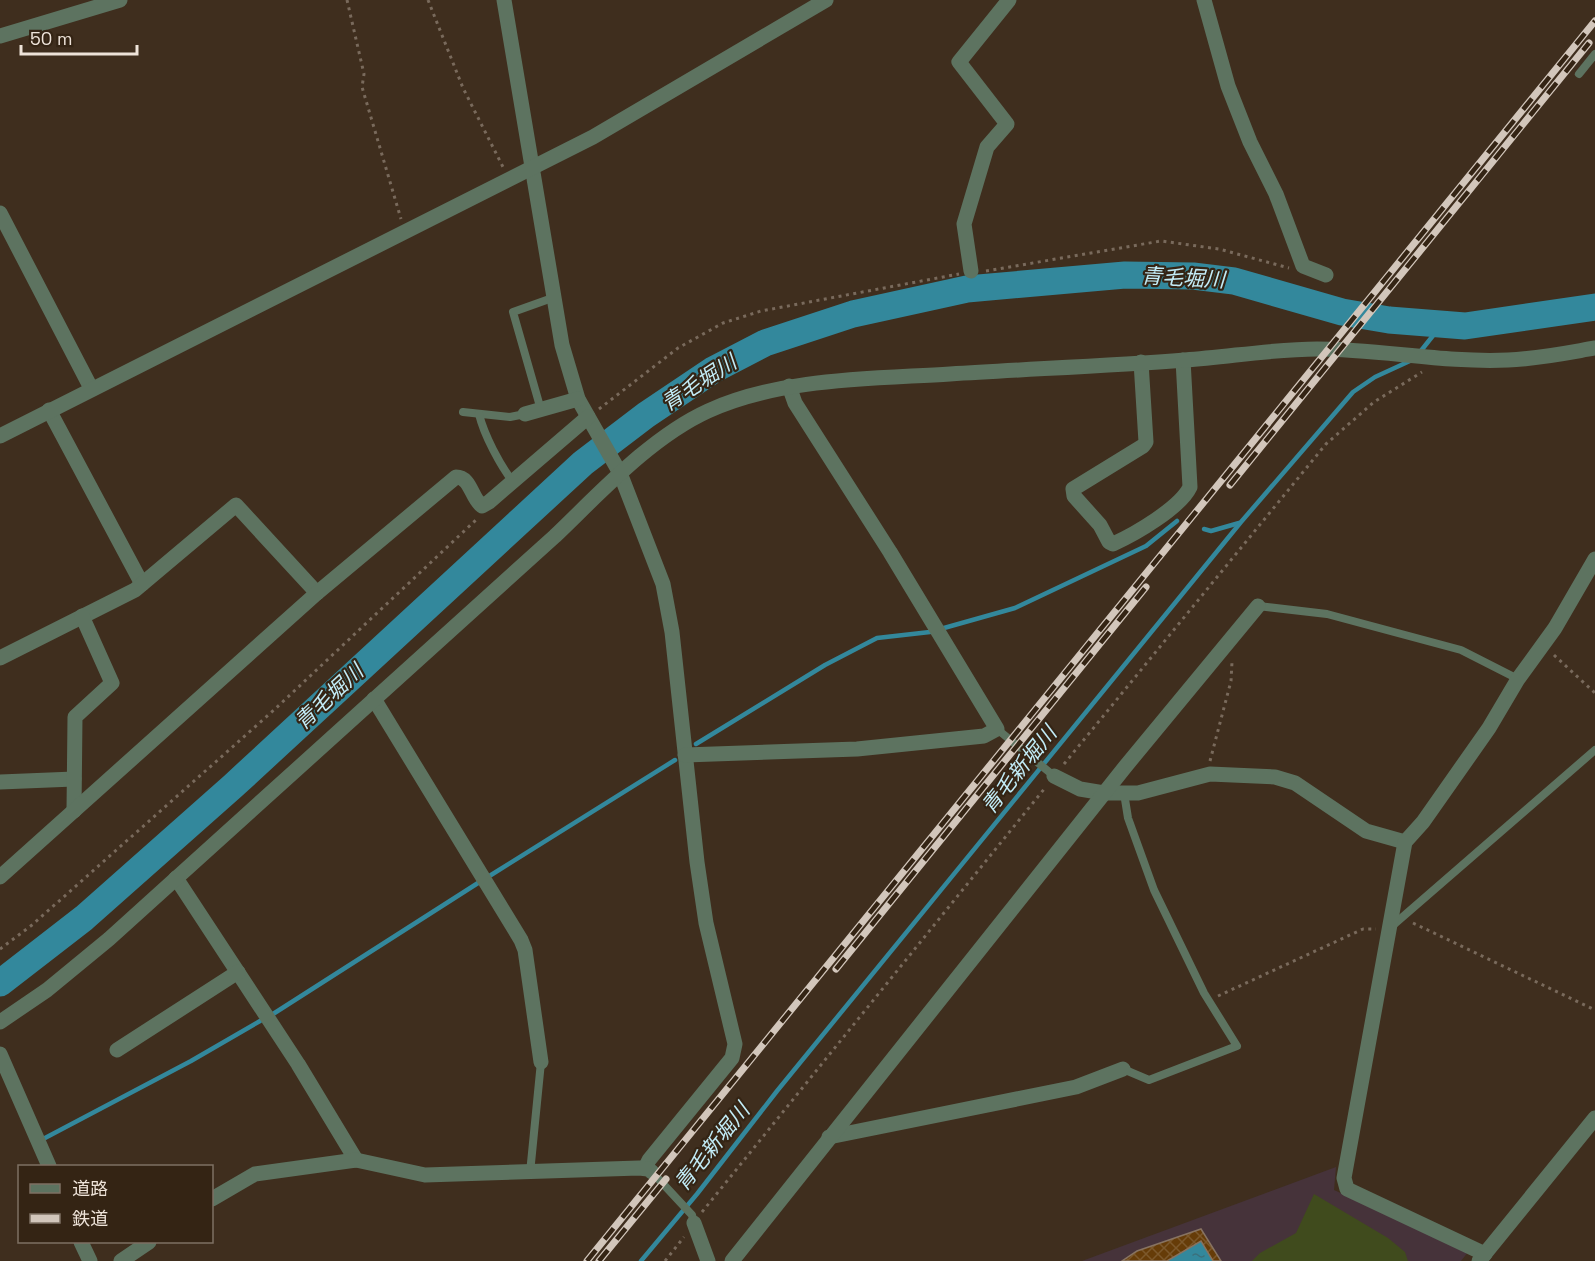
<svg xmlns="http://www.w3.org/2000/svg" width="1595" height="1261" font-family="'Space Grotesk','Noto Sans JP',sans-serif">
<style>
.education{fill:#46333a}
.park{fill:#404b1d}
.water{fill:url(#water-ripples)}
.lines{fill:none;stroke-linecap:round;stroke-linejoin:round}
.stream{stroke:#33889c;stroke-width:4.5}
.river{stroke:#33889c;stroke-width:27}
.building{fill:url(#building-cross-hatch);stroke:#877361;stroke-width:1.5}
.path{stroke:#796a5c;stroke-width:3;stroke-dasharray:3 4.5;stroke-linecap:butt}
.service{stroke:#5d7360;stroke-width:8}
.minor{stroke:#5d7360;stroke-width:15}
.tertiary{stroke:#5d7360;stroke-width:15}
.rail-casing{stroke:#d2c6bb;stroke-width:7}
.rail{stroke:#342414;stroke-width:4.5;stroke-dasharray:14;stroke-linecap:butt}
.labels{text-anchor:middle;stroke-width:4.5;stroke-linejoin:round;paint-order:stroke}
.water-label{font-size:21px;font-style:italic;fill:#c2ecf7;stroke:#342414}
</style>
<defs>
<pattern id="water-ripples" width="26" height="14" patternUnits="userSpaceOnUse" patternTransform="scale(1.5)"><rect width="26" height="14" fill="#33889c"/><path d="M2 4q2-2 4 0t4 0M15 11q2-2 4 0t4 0" fill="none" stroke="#3a707c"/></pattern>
<pattern id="building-cross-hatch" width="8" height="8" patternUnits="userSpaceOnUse" patternTransform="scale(1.5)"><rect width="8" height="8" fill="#663c08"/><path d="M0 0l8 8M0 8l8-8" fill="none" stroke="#7c582b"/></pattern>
</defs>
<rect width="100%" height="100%" fill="#3f2e1e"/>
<polygon class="education" points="1336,1167 1334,1190 1468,1252 1461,1261 1082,1261"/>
<polygon class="park" points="1314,1194 1388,1238 1405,1252 1408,1261 1252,1261 1260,1253 1296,1233"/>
<polygon class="water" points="1201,1241 1213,1261 1167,1261"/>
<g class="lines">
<g class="stream">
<polyline points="1420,352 1443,323"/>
<polyline points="1204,529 1211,531 1239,523"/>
<polyline points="944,628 1015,608 1146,546 1177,521"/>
<polyline points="696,744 825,665 877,638 930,632"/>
<polyline points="491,875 675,760"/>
<polyline points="273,1014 478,883"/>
<polyline points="45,1138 191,1061 260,1021"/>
<polyline points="641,1261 697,1194 777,1091 1241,522 1353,392 1375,377 1412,360"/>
</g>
<polyline class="river" points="0,983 84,918 233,786 583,463 646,415 713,370 765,343 853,314 967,289 1125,275 1193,276 1234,281 1342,312 1389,320 1465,326 1595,307"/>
</g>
<polygon class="building" points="1201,1229 1221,1261 1213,1261 1201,1241 1167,1261 1122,1261 1137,1251"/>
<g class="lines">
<g class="path">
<polyline points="347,0 364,74 362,87 401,219"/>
<polyline points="428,0 463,88 503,167"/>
<polyline points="986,271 1161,241 1219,249 1289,268"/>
<polyline points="599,409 678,348 723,323 761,311 959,274"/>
<polyline points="1554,655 1595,693"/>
<polyline points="1210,761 1231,681 1232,662"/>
<polyline points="1064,764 1326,444 1374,402 1422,372"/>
<polyline points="1413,923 1595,1010"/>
<polyline points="0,949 32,925 274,710 478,518"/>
<polyline points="1218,996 1363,929 1376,929"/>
<polyline points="702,1212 1045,788"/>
<polyline points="665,1261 684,1237"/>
</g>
<g class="service">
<polyline points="1579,74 1595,54"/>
<polyline points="541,410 513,312 555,297"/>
<polyline points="463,412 510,417 525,414"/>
<path d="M 479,414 C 484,435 500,465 513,482"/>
<polyline points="1258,606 1327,614 1461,650 1518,679"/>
<polyline points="997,729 1054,776"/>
<polyline points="1391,927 1595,750"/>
<polyline points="1123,1069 1149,1080 1237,1046 1204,993 1154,890 1128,818 1124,793"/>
<polyline points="652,1172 692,1215 694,1223"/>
<polyline points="530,1173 541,1062"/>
</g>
<g class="minor">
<polyline points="504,0 562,345 578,399 620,473 663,584 672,632 697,862 706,923 735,1044 732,1058 649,1160 645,1168"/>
<polyline points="1204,0 1228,86 1250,142 1276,194 1303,266 1326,275"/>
<polyline points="0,36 120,0"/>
<polyline points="0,213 91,388"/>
<polyline points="971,271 964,224 987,147 1007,124 959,62 1009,0"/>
<path d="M 1141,362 L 1146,442 L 1143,446 L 1073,489 L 1074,496 L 1100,525 L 1109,542 L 1113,544 C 1135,534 1180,508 1190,487 L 1183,360"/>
<polyline points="49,410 142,584"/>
<polyline points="525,414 578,399"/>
<polyline points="0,436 593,137 826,0"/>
<polyline points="0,658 135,590 236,505 317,593"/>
<polyline points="374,699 521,940 525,950 541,1062"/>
<polyline points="685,755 857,749 984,736 997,729 890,552 795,403 789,386"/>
<polyline points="1054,776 1080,789 1104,793 1138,793 1210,774 1275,777 1295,783 1366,831 1405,842"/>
<polyline points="0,782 74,779"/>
<polyline points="74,811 75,717 112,683 82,616"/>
<path d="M 0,877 L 317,593 L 456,477 C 471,477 471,498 482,506 L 489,502 L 588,417"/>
<polyline points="176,878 298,1064 356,1160"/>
<polyline points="117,1050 238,972"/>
<polyline points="0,1054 49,1166"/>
<polyline points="829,1137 1076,1087 1123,1069"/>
<polyline points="212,1199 255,1174 356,1160 425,1175 639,1168 648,1169 652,1172"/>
<polyline points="694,1223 708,1261"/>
<polyline points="81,1242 90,1261"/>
<polyline points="1485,1254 1347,1189 1344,1178 1405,842 1423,822 1489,728 1518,679 1555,628 1595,559"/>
<polyline points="121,1261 149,1242"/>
<polyline points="732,1261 1125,767 1258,606"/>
</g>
<g class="tertiary">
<path d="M 0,1022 L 47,990 L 109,939 L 555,536 C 600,493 651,437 708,411 C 780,378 871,379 950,374 C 1028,369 1107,366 1185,360 C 1229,357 1273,349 1317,349 C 1380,349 1445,363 1508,360 C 1537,359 1566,353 1595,348"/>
<polyline points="1479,1261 1595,1118"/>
</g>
<g class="rail-casing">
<g id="rail">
<polyline points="1230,485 1589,43"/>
<polyline points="836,969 1146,587"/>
<polyline points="587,1261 1595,21"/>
<polyline points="599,1261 666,1179"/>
</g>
</g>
<use href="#rail" class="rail"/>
</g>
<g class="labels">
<g class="water-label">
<text transform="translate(1183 278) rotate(3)" y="7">青毛堀川</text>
<text transform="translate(699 383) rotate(-33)" y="7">青毛堀川</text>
<text transform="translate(329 697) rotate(-43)" y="7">青毛堀川</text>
<text transform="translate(1019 770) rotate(-51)" y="7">青毛新堀川</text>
<text transform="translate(712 1147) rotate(-51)" y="7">青毛新堀川</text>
</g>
</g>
<rect x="18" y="1165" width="195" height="78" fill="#342414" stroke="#7e7063" stroke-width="1.5"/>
<rect x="30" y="1184" width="30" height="9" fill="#5d7360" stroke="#7e7063" stroke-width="1.5"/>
<text x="72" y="1195" font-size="18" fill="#eee3d9">道路</text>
<rect x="30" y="1214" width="30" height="9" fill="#d2c6bb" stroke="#7e7063" stroke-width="1.5"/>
<text x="72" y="1225" font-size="18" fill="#eee3d9">鉄道</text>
<path d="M21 45v9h116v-9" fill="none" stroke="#eee3d9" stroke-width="3"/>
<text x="30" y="45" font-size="18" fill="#eee3d9" stroke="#342414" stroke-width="4.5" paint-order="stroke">50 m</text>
</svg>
